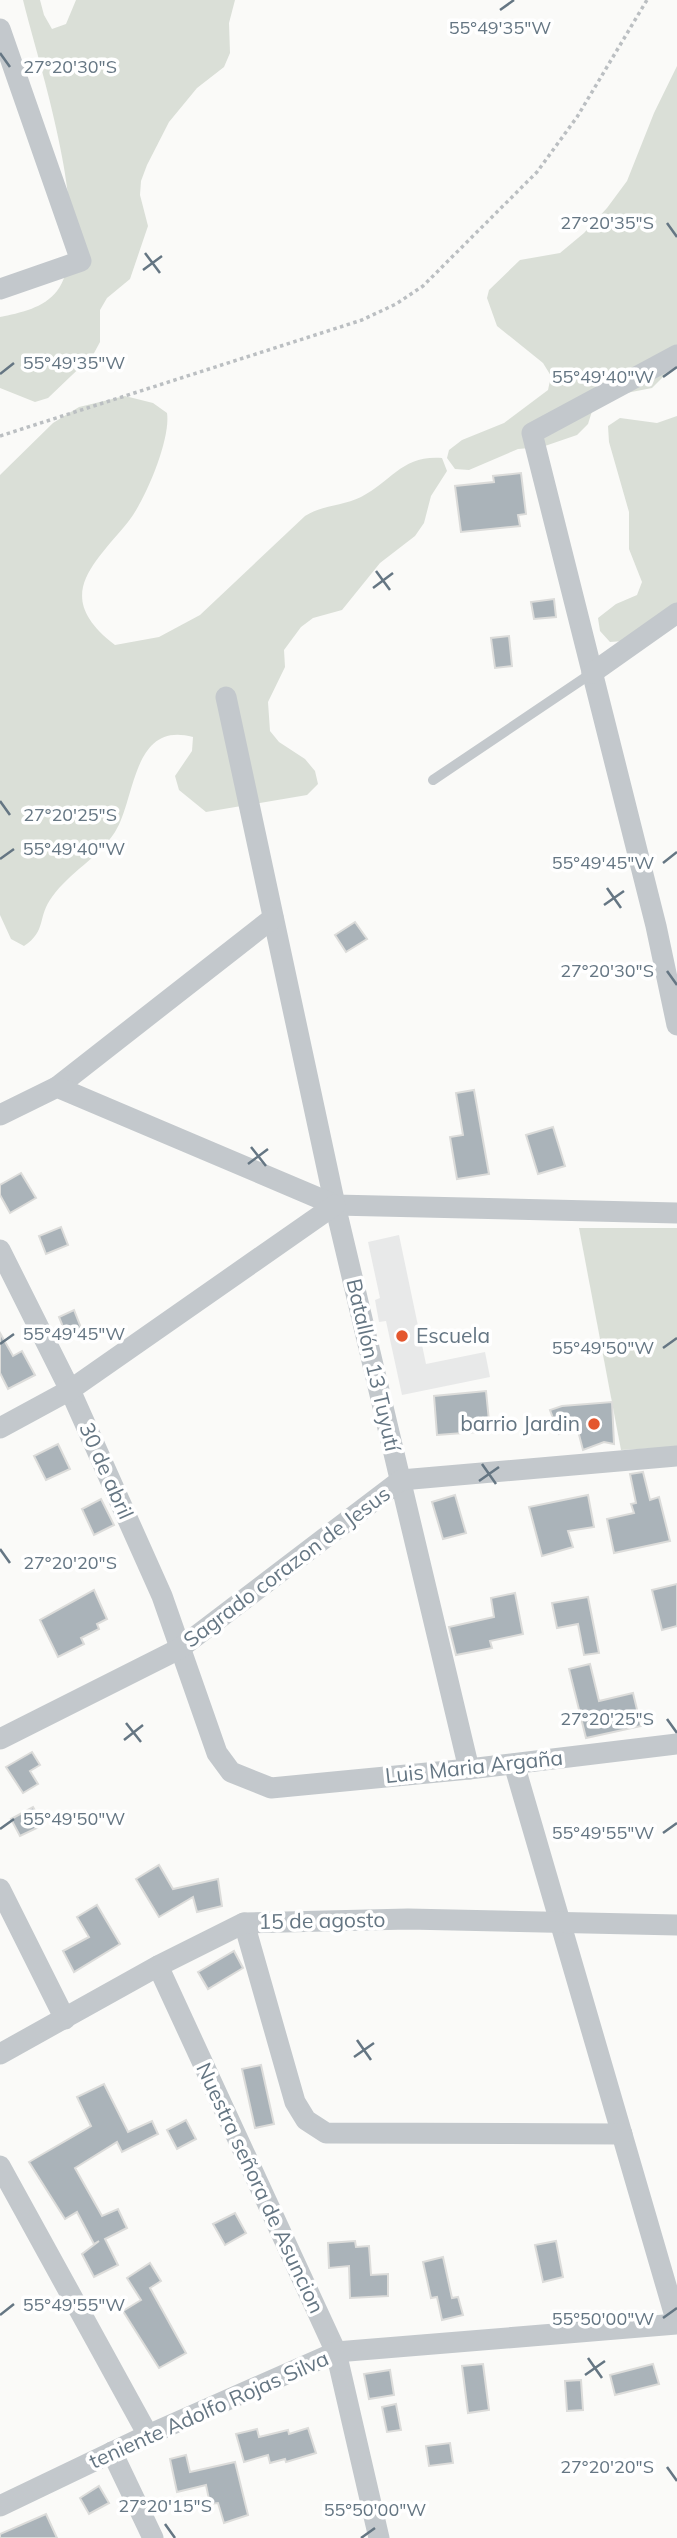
<svg xmlns="http://www.w3.org/2000/svg" width="677" height="2538" font-family="Mulish,sans-serif">
<style>
.built{fill:#e8e9e9}
.green{fill:#dadfd7}
.building{fill:#aab3b9;stroke:#dcdcda;stroke-width:2}
.lines{fill:none;stroke-linecap:round;stroke-linejoin:round}
.path{stroke:#bbbfc2;stroke-width:3.5;stroke-dasharray:3.5 3.5;stroke-linecap:butt}
.service{stroke:#c3c8cc;stroke-width:10}
.minor{stroke:#c3c8cc;stroke-width:21}
.ticks{fill:none;stroke:#657683;stroke-width:2.5}
.poi-dot{fill:#e4572e;stroke:#fff;stroke-width:2.5}
.labels{text-anchor:middle;stroke-width:7;stroke-linejoin:round;paint-order:stroke}
.poi-label{font-size:21px;fill:#657683;stroke:#fff;text-anchor:start}
.street-label{font-size:21px;fill:#657683;stroke:#fff}
.ticks-label{font-size:18px;text-anchor:middle;fill:#657683;stroke:#fff;stroke-width:7;stroke-linejoin:round;paint-order:stroke}
</style>
<rect width="100%" height="100%" fill="#fafaf8"/>
<polygon class="built" points="399,1235 426,1364 485,1352 490,1377 402,1395 386,1321 379,1322 375,1300 380,1298 368,1242"/>
<g class="green">
<path d="M 23,0 L 40,0 L 44,15 L 52,29 L 66,24 L 76,0 L 235,0 L 229,23 L 230,53 L 224,67 L 197,88 L 169,122 L 147,165 L 141,181 L 140,195 L 148,226 L 130,279 L 107,298 L 100,310 L 100,342 L 93,355 L 48,398 L 35,402 L 0,388 L 0,317 C 20,313 44,308 57,291 C 97,238 38,62 23,0 Z"/>
<polygon points="677,66 677,363 652,388 606,397 593,408 588,424 577,435 542,447 518,449 469,470 455,469 447,458 449,450 462,440 504,423 548,390 551,376 543,363 497,326 487,298 489,290 520,260 560,253 584,233 607,208 627,181 654,113"/>
<path d="M 125,396 L 153,403 L 167,413 C 171,439 145,501 128,522 C 91,567 53,597 115,645 L 159,637 L 200,615 L 305,516 C 322,505 343,506 361,497 C 392,481 402,455 442,458 L 447,471 L 431,496 L 424,523 L 415,536 L 380,563 L 342,610 L 313,618 L 301,627 L 284,650 L 285,667 L 268,702 L 270,731 L 279,742 L 305,759 L 315,771 L 318,784 L 307,795 L 206,812 L 179,790 L 175,776 L 192,751 L 193,737 C 132,720 136,799 115,832 C 98,858 70,872 52,897 C 37,917 47,931 24,946 L 11,939 L 0,915 L 0,475 L 53,423 L 79,407 Z"/>
<polygon points="677,416 677,618 637,640 610,642 600,631 598,618 616,604 637,595 642,582 629,549 629,512 609,442 608,426 620,418 657,423"/>
<polygon points="579,1228 677,1228 677,1447 621,1450"/>
</g>
<g class="building">
<polygon points="521,473 526,514 518,515 520,526 461,532 455,486 494,482 493,476"/>
<polygon points="554,599 556,617 534,619 531,602"/>
<polygon points="509,636 512,666 495,668 491,638"/>
<polygon points="355,922 367,939 346,952 335,935"/>
<polygon points="474,1090 489,1174 457,1179 450,1137 463,1135 456,1093"/>
<polygon points="553,1127 565,1166 538,1174 526,1135"/>
<polygon points="21,1173 36,1198 10,1213 0,1195 0,1185"/>
<polygon points="61,1227 68,1245 46,1254 39,1236"/>
<polygon points="74,1310 83,1333 68,1339 59,1317"/>
<polygon points="0,1333 13,1356 22,1351 35,1375 8,1389 0,1373"/>
<polygon points="486,1391 490,1431 437,1435 434,1396"/>
<polygon points="612,1402 614,1444 604,1442 583,1450 577,1427 559,1434 550,1410 562,1406"/>
<polygon points="58,1444 70,1469 46,1480 34,1456"/>
<polygon points="643,1472 650,1500 659,1497 670,1541 614,1553 607,1519 634,1513 631,1504 636,1503 630,1474"/>
<polygon points="455,1495 466,1533 443,1539 432,1502"/>
<polygon points="588,1495 594,1527 568,1531 573,1547 542,1556 529,1507"/>
<polygon points="101,1499 114,1525 94,1535 82,1509"/>
<polygon points="677,1584 677,1626 662,1630 652,1590"/>
<polygon points="94,1590 107,1619 97,1624 99,1629 81,1638 84,1644 58,1657 40,1620"/>
<polygon points="515,1593 523,1634 490,1641 492,1648 456,1655 449,1627 494,1617 491,1598"/>
<polygon points="588,1597 599,1653 584,1655 578,1624 557,1628 552,1603"/>
<polygon points="590,1664 599,1701 633,1693 641,1726 586,1738 569,1669"/>
<polygon points="32,1752 40,1765 30,1771 38,1784 23,1793 6,1767"/>
<polygon points="33,1807 43,1825 20,1836 11,1819"/>
<polygon points="159,1865 173,1889 218,1879 222,1906 197,1912 193,1897 159,1917 136,1879"/>
<polygon points="97,1905 120,1944 74,1972 63,1951 89,1937 77,1917"/>
<polygon points="234,1951 243,1968 208,1989 198,1972"/>
<polygon points="261,2065 274,2124 255,2128 242,2069"/>
<polygon points="104,2084 128,2132 152,2121 158,2134 122,2152 117,2142 75,2168 102,2216 118,2209 127,2228 105,2239 118,2265 94,2277 82,2254 99,2241 94,2244 77,2212 65,2219 29,2162 91,2126 77,2097"/>
<polygon points="186,2120 196,2139 177,2149 167,2130"/>
<polygon points="235,2213 246,2233 225,2245 213,2224"/>
<polygon points="355,2241 356,2247 369,2246 371,2275 388,2274 388,2296 350,2298 349,2266 329,2268 328,2243"/>
<polygon points="556,2241 563,2277 543,2282 535,2245"/>
<polygon points="443,2257 452,2298 458,2297 463,2315 442,2320 437,2297 431,2298 423,2262"/>
<polygon points="150,2263 161,2281 150,2288 186,2353 159,2368 123,2311 141,2300 127,2278"/>
<polygon points="483,2364 489,2410 468,2413 462,2366"/>
<polygon points="653,2364 659,2384 615,2395 610,2375"/>
<polygon points="390,2370 394,2395 369,2399 364,2374"/>
<polygon points="581,2380 583,2410 567,2411 565,2381"/>
<polygon points="396,2404 401,2430 387,2432 382,2407"/>
<polygon points="308,2428 316,2453 286,2462 285,2459 270,2463 268,2455 244,2462 236,2434 257,2429 259,2437 288,2430 289,2434"/>
<polygon points="450,2443 453,2463 429,2466 426,2446"/>
<polygon points="186,2455 190,2472 235,2462 248,2515 224,2523 218,2503 210,2504 206,2485 177,2492 170,2459"/>
<polygon points="99,2486 109,2503 89,2514 80,2498"/>
<polygon points="46,2514 57,2538 0,2538 0,2534"/>
</g>
<g class="lines">
<polyline class="path" points="0,436 362,320 396,304 423,286 537,172 577,117 647,0"/>
<polyline class="service" points="433,780 592,673"/>
<g class="minor">
<polyline points="0,29 81,261 0,289"/>
<polyline points="677,355 532,433 656,926 677,1025"/>
<polyline points="592,673 677,613"/>
<polyline points="226,697 335,1205 469,1769"/>
<polyline points="57,1087 273,918"/>
<polyline points="0,1115 57,1087 335,1205 677,1213"/>
<polyline points="0,1250 70,1390 162,1596 217,1753 231,1772 271,1788 469,1769 677,1744"/>
<polyline points="0,1428 70,1390 335,1205"/>
<polyline points="0,1739 179,1649 401,1480 677,1456"/>
<polyline points="514,1764 677,2323"/>
<polyline points="0,1889 65,2019"/>
<polyline points="244,1923 295,2102 306,2120 326,2133 622,2134"/>
<polyline points="158,1966 336,2352 379,2538"/>
<polyline points="0,2054 158,1966 244,1923 408,1919 677,1925"/>
<polyline points="0,2166 148,2435"/>
<polyline points="112,2452 153,2538"/>
<polyline points="0,2506 148,2435 336,2352 677,2324"/>
</g>
</g>
<path class="ticks" d="M 500,10 L 514,0M 0,53 L 10,67M 667,223 L 677,237M 145,253 L 160,273M 143,270 L 162,256M 0,374 L 14,363M 663,377 L 677,367M 376,571 L 390,590M 373,588 L 393,573M 0,801 L 10,815M 0,859 L 14,849M 663,863 L 677,852M 607,888 L 621,908M 604,905 L 624,891M 667,971 L 677,985M 251,1147 L 266,1166M 248,1164 L 268,1149M 0,1344 L 14,1334M 663,1348 L 677,1338M 482,1464 L 496,1484M 479,1481 L 499,1467M 0,1549 L 10,1563M 667,1719 L 677,1733M 126,1723 L 141,1742M 124,1740 L 143,1725M 0,1829 L 14,1819M 663,1833 L 677,1823M 357,2040 L 371,2060M 354,2057 L 374,2043M 0,2315 L 14,2304M 663,2318 L 677,2308M 588,2358 L 602,2378M 585,2375 L 605,2361M 667,2467 L 677,2481M 165,2524 L 175,2538M 361,2538 L 375,2528"/>
<g class="poi-dot">
<circle cx="402" cy="1336" r="7"/>
<circle cx="594" cy="1424" r="7"/>
</g>
<g class="labels">
<g class="poi-label">
<text x="416" y="1343">Escuela</text>
<text x="580" y="1431" text-anchor="end">barrio Jardin</text>
</g>
<g class="street-label">
<text transform="translate(373 1365) rotate(77)" y="7">Batallón 13 Tuyutí</text>
<text transform="translate(106 1471) rotate(66)" y="7">30 de abril</text>
<text transform="translate(287 1567) rotate(-37)" y="7">Sagrado corazon de Jesus</text>
<text transform="translate(474 1767) rotate(-6)" y="7">Luis Maria Argaña</text>
<text transform="translate(322 1921) rotate(-1)" y="7">15 de agosto</text>
<text transform="translate(260 2188) rotate(65)" y="7">Nuestra señora de Asuncion</text>
<text transform="translate(209 2410) rotate(-24)" y="7">teniente Adolfo Rojas Silva</text>
</g>
</g>
<g class="ticks-label">
<text x="500" y="34">55°49'35"W</text>
<text x="70" y="73">27°20'30"S</text>
<text x="607" y="229">27°20'35"S</text>
<text x="74" y="369">55°49'35"W</text>
<text x="603" y="383">55°49'40"W</text>
<text x="70" y="821">27°20'25"S</text>
<text x="74" y="855">55°49'40"W</text>
<text x="603" y="869">55°49'45"W</text>
<text x="607" y="977">27°20'30"S</text>
<text x="74" y="1340">55°49'45"W</text>
<text x="603" y="1354">55°49'50"W</text>
<text x="70" y="1569">27°20'20"S</text>
<text x="607" y="1725">27°20'25"S</text>
<text x="74" y="1825">55°49'50"W</text>
<text x="603" y="1839">55°49'55"W</text>
<text x="74" y="2311">55°49'55"W</text>
<text x="603" y="2325">55°50'00"W</text>
<text x="607" y="2473">27°20'20"S</text>
<text x="165" y="2512">27°20'15"S</text>
<text x="375" y="2516">55°50'00"W</text>
</g>
</svg>
